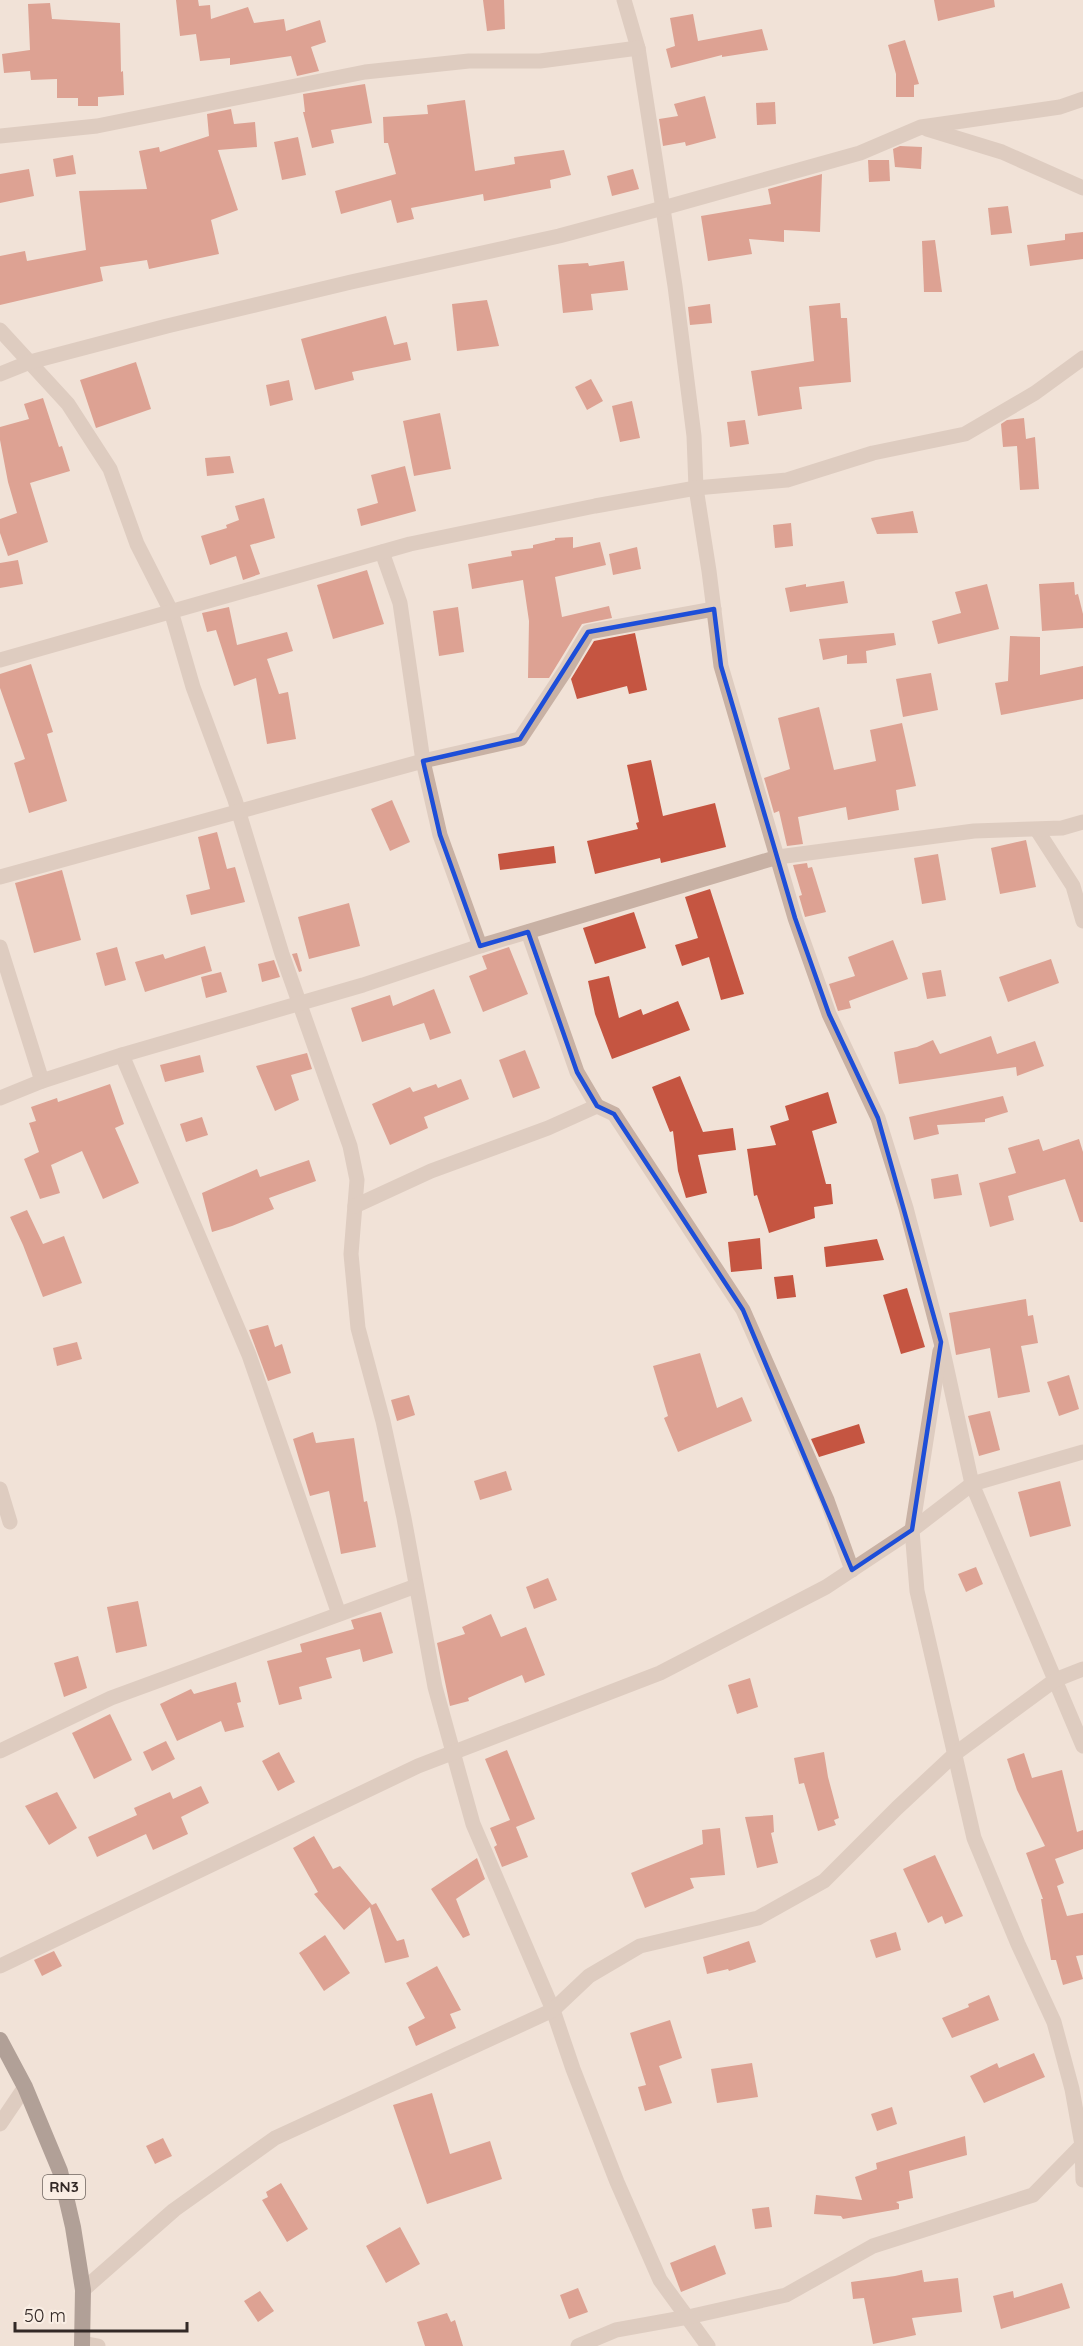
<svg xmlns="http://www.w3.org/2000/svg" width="1083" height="2346" font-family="Quicksand,sans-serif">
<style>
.building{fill:#c55541}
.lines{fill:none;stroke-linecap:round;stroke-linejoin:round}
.minor{stroke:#c8b1a4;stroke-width:15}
.trunk{stroke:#65504a;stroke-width:16}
.marked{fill:none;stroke:#1d4ed8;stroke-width:4.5;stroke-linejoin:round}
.labels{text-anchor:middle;stroke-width:5;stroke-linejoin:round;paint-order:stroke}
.shield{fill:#f9ede3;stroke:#6e645f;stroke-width:1.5}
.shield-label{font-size:15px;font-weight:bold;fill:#332926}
</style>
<rect width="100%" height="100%" fill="#f1e2d7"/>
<g class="building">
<polygon points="176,0 198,0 199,6 210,5 211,19 248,7 254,23 284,19 286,31 320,20 326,42 311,47 319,71 297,76 291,56 230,65 230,58 200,61 196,34 180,36"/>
<polygon points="483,0 504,0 505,29 487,31"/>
<polygon points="934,0 994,0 995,7 938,21"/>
<polygon points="50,3 52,19 120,23 121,72 123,71 124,95 98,97 98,106 78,106 78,98 57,98 57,79 31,80 30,71 4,73 2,54 30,50 28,4"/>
<polygon points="693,14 698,41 762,29 768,50 722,57 722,55 671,68 666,49 675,46 670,18"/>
<polygon points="905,40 919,84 914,85 914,97 896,97 896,74 888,45"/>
<polygon points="365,84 372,123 331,130 334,143 312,148 303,112 305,112 303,94"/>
<polygon points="705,96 716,138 686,146 685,142 663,146 659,119 678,116 674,104"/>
<polygon points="465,100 475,171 515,164 514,157 564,150 571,175 550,180 551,188 484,201 483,194 411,208 414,219 397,223 391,200 341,214 335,191 396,174 388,143 384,143 383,117 428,114 427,105"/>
<polygon points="775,102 776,124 757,125 756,103"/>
<polygon points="231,109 234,124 255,122 257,147 218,150 238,210 211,220 219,254 149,269 147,260 100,267 103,281 0,305 0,256 25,251 27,261 86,250 79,191 147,189 139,151 159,147 160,152 209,136 207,114"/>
<polygon points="298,137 306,175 282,180 274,142"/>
<polygon points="900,146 922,147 921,169 895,167 893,149"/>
<polygon points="73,155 76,174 56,177 53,159"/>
<polygon points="868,160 889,160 890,181 869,182"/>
<polygon points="29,169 34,196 0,203 0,174"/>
<polygon points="633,169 639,189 612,196 607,176"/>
<polygon points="822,174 820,232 784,230 784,242 749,239 752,254 708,261 701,216 771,204 768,189"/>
<polygon points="1008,206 1012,233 991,235 988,208"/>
<polygon points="1083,232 1083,259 1030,266 1027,245 1065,240 1065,234"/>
<polygon points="935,240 942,292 924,292 922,241"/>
<polygon points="624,261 628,290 591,294 593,310 563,313 558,265 588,263 589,266"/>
<polygon points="487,300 499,346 457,351 452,304"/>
<polygon points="840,303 841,318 847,318 851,382 799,387 802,409 758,416 751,371 814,361 809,306"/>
<polygon points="710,304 712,323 690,325 688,307"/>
<polygon points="386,316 394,345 407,342 411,360 352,372 354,380 315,390 301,339"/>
<polygon points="136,362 151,409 96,428 80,380"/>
<polygon points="591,379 603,401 587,410 575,387"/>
<polygon points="289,380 293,400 270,406 266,385"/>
<polygon points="43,398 59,447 62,446 70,471 30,483 48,542 8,556 0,533 0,519 17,513 8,482 0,440 0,427 29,419 24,404"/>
<polygon points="632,401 640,438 620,442 612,406"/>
<polygon points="440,413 451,469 414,476 403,421"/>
<polygon points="1024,418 1026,439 1035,437 1039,489 1020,490 1017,446 1003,447 1001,424 1007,420"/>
<polygon points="745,420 749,444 730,447 727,422"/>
<polygon points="230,456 234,473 207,476 205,458"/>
<polygon points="405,466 416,511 361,526 357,509 378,503 371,475"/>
<polygon points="264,498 275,538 250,545 260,574 243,580 236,556 210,565 201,536 227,528 226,525 239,520 235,506"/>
<polygon points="913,511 918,533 877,534 871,518"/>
<polygon points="791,523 793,546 775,548 773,525"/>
<polygon points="573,537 573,548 600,542 606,565 555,577 562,617 609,606 612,618 582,624 549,678 528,678 529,621 523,580 472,589 468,564 512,556 511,551 533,548 533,545 555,540 555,538"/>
<polygon points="637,547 641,569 613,575 609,554"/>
<polygon points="18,560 23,584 0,588 0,563"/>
<polygon points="367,570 384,624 333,639 317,585"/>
<polygon points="844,581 848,603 790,612 785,588 806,584 806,587"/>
<polygon points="1074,582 1075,595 1078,594 1083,614 1083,628 1042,631 1039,584"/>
<polygon points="987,584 999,629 938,644 932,621 961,613 955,592"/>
<polygon points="229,607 237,645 287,632 293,651 267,659 279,694 288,692 296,739 267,744 256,678 234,686 216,630 207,632 202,613"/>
<polygon points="458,607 464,652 439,656 433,611"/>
<polygon points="635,633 647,690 629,694 627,686 577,699 571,679 594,641"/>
<polygon points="894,633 896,645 866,651 867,663 847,664 847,655 823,660 819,639"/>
<polygon points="1010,636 1040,637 1040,675 1083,666 1083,699 1001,715 995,683 1008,681"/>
<polygon points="31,664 53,732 47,734 67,801 29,813 14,763 25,759 0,688 0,674"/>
<polygon points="931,673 938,710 903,717 896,679"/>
<polygon points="819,707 834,770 876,761 870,730 902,723 916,786 896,790 899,810 848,820 846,807 798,817 803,844 787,846 779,811 774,813 764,778 790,769 778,718"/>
<polygon points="651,760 663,816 715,803 726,847 661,863 660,858 595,874 587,841 638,829 636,823 639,822 627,765"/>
<polygon points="392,800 410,842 390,851 371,809"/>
<polygon points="217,832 227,869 235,867 245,902 191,915 186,895 210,889 198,837"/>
<polygon points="1026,840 1036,887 1000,894 991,848"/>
<polygon points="554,846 556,863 500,870 498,854"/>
<polygon points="938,854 946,900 922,904 914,858"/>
<polygon points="807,863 808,868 812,867 826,912 805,917 799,896 802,895 793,865"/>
<polygon points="62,870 81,940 34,953 15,883"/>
<polygon points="710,889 744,994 721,1000 709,957 682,966 675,945 698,938 685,897"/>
<polygon points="349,903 360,946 309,959 298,917"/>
<polygon points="634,912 646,948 595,964 583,928"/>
<polygon points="893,940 908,979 849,1001 851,1008 838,1011 829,984 855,976 848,957"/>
<polygon points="205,946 212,971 145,992 135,962 163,954 165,959"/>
<polygon points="117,947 126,980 105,986 96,953"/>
<polygon points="509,947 528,994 483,1012 469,976 487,969 482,956"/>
<polygon points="297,953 302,971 299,972 292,954"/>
<polygon points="1051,959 1059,983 1008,1002 999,977"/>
<polygon points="274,960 280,977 262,982 258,964"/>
<polygon points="941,970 946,996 927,999 922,973"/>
<polygon points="221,972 227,992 206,998 201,977"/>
<polygon points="609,976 619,1018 641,1009 643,1015 678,1001 690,1030 612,1059 595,1014 588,981"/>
<polygon points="434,989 451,1033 430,1040 424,1023 362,1042 351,1008 390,995 393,1006"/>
<polygon points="991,1036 997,1054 1035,1041 1044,1066 1017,1076 1016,1067 899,1084 894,1052 917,1047 933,1040 940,1054"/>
<polygon points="525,1050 540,1088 513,1098 499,1060"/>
<polygon points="307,1053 312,1069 291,1075 299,1100 275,1111 256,1066"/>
<polygon points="200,1055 204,1072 165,1082 160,1065"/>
<polygon points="680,1076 703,1132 733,1128 736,1150 698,1155 707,1193 686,1198 678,1171 673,1131 670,1132 652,1087"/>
<polygon points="461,1079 469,1099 424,1117 428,1128 390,1145 372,1104 410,1087 413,1092 436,1084 438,1088"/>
<polygon points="110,1084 124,1124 115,1128 139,1183 103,1199 82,1151 51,1165 60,1193 40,1199 24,1159 39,1152 29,1123 36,1121 31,1107 57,1098 58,1102"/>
<polygon points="828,1092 837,1123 812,1131 826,1184 831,1184 833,1204 814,1207 815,1218 769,1233 757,1195 754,1196 747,1149 776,1145 770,1126 789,1120 785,1106"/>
<polygon points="1003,1096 1008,1112 985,1119 985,1122 937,1125 939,1134 914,1140 909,1117"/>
<polygon points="202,1117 208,1135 186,1142 180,1124"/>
<polygon points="1039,1139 1043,1151 1079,1139 1083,1152 1083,1222 1080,1222 1065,1179 1008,1196 1014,1220 990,1227 979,1183 1016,1173 1008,1148"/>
<polygon points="309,1160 316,1181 269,1198 274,1209 232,1226 212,1232 202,1193 257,1169 260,1177"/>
<polygon points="958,1174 962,1195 934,1199 931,1179"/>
<polygon points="27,1210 43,1244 64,1236 82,1283 43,1297 23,1245 10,1217"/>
<polygon points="760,1238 762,1269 731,1272 728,1242"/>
<polygon points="877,1239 884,1260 826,1267 824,1247"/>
<polygon points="793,1275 796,1297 777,1299 774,1277"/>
<polygon points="907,1288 925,1347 901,1354 883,1295"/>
<polygon points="1026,1299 1028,1316 1033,1315 1038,1343 1021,1346 1030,1392 998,1398 990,1348 956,1355 949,1313"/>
<polygon points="268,1325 275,1347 282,1344 291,1373 268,1381 249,1330"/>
<polygon points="77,1342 82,1359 57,1366 53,1348"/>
<polygon points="700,1353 717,1408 742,1397 752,1421 678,1452 664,1418 668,1416 653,1366"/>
<polygon points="1069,1375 1079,1409 1059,1416 1047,1382"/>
<polygon points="409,1395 415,1415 397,1421 391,1400"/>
<polygon points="990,1411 1000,1450 979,1456 968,1416"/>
<polygon points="859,1424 865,1443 819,1457 811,1439"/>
<polygon points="313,1432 316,1443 354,1438 364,1502 367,1501 376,1547 341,1554 329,1491 310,1496 293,1439"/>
<polygon points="506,1471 512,1490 480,1500 474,1481"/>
<polygon points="1060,1481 1071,1526 1030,1537 1018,1492"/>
<polygon points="976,1567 983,1584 966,1592 958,1574"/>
<polygon points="548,1578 557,1600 534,1609 526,1587"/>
<polygon points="138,1601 147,1646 116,1653 107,1607"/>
<polygon points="381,1612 393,1653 363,1662 360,1649 326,1658 332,1678 299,1687 302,1699 279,1705 267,1661 302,1652 300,1644 354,1629 351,1620"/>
<polygon points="491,1614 501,1637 526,1627 545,1675 525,1683 522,1675 468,1698 469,1701 450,1706 437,1643 465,1634 462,1627"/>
<polygon points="78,1656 87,1688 64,1697 54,1663"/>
<polygon points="750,1678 758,1707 737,1714 728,1685"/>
<polygon points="236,1682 241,1702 237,1703 244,1727 225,1732 221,1721 177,1741 160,1704 191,1689 194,1694"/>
<polygon points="110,1714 132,1760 94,1779 72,1733"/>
<polygon points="166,1741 175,1759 152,1771 143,1752"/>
<polygon points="507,1750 535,1819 516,1827 528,1857 502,1867 494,1847 497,1845 490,1828 510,1820 485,1759"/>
<polygon points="279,1752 295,1782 278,1791 262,1761"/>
<polygon points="824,1752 828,1777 839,1818 834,1820 836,1825 818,1831 804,1783 799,1784 794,1758"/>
<polygon points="1024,1753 1032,1778 1062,1770 1077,1832 1083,1830 1083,1849 1055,1859 1064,1883 1057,1886 1067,1916 1083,1913 1083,1955 1076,1956 1083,1979 1063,1985 1056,1960 1051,1960 1041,1899 1043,1899 1026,1853 1045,1846 1017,1790 1007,1759"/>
<polygon points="201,1786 209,1803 181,1817 188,1834 153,1850 146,1834 97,1857 88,1837 137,1815 134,1808 170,1792 173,1799"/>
<polygon points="57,1792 77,1828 49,1845 25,1806"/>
<polygon points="773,1815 774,1832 771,1833 778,1863 757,1868 745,1817"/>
<polygon points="720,1828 725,1875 690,1878 694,1888 645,1908 631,1873 703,1844 702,1830"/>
<polygon points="314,1836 333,1869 340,1866 372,1905 376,1903 397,1941 404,1939 409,1957 385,1963 370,1907 344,1930 314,1894 318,1892 293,1848"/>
<polygon points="935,1855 963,1916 945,1924 942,1916 928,1923 903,1869"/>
<polygon points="477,1858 485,1879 456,1899 470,1935 463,1938 431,1889"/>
<polygon points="896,1932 901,1950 876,1958 870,1940"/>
<polygon points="325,1935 350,1973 324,1991 299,1953"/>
<polygon points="749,1941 756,1962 729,1971 728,1969 707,1974 703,1957"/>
<polygon points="54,1951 62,1966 42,1976 34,1960"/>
<polygon points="437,1966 461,2010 450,2014 456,2028 416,2046 408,2027 425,2018 406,1983"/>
<polygon points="989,1995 999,2020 952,2038 942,2018 969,2007 968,2004"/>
<polygon points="670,2020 682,2058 659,2066 672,2103 645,2111 638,2087 646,2085 630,2033"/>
<polygon points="1034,2053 1045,2077 984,2103 970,2076 997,2063 999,2068"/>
<polygon points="752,2063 758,2097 717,2103 711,2069"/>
<polygon points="432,2093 450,2154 490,2141 502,2179 427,2204 393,2105"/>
<polygon points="892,2107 897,2124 877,2131 871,2114"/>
<polygon points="965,2136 967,2155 909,2171 913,2198 896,2202 899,2204 899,2209 843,2219 841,2216 814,2214 816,2195 862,2200 855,2177 877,2169 876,2163"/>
<polygon points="163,2138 172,2156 155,2164 146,2146"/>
<polygon points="281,2183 308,2229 287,2242 262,2200 268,2197 266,2192"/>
<polygon points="769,2207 772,2227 755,2229 752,2209"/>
<polygon points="400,2227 420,2264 386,2283 366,2246"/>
<polygon points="715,2245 726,2274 681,2292 670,2263"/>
<polygon points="922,2270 924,2282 958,2278 962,2312 912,2318 916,2335 873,2344 864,2298 853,2299 851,2282 895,2276"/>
<polygon points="1062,2283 1070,2308 1001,2329 993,2296 1013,2291 1014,2298"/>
<polygon points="578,2288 588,2312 569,2319 560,2295"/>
<polygon points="260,2291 274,2311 258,2322 244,2301"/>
<polygon points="447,2313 451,2322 455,2320 463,2346 425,2346 417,2322"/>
</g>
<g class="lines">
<g class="minor">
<polyline points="624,0 638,48 675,286 694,436 696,488 709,571 721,666 795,918 829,1014 878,1118 906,1208 941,1342 972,1484 1083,1746"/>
<polyline points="927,129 1002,152 1083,188"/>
<polyline points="0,136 97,126 365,72 469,61 540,61 638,48"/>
<polyline points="0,330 68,404 110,469 137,544 171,611 193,687 235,800 282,954 350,1146 357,1180 351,1254 358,1328 383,1421 404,1518 435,1687 473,1824 553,2010 573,2069 617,2182 660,2280 708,2346"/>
<polyline points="0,374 30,362 167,326 351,282 559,236 663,208 860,153 921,127 1060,107 1083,99"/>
<polyline points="382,552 400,603 423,761 440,835 480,946"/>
<polyline points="0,660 410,544 595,506 696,488 787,480 873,453 965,434 1035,393 1083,358"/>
<polyline points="1037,830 1073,886 1083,921"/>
<polyline points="0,877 423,761 520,739 565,671 588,632 714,609"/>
<polyline points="528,932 577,1072 597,1106 614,1114 743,1310 827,1500 852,1570"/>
<polyline points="0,947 42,1081"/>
<polyline points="122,1055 249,1355 339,1614"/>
<polyline points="0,1098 42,1081 122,1055 363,985 480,946 778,857 974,831 1062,828 1083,822"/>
<polyline points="355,1206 431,1171 548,1128 597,1106"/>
<polyline points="940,1351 912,1530 917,1591 974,1838 1018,1944 1054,2022 1072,2089 1082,2145 1083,2180"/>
<polyline points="0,1489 10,1522"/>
<polyline points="0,1751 111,1698 416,1586"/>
<polyline points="0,1966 418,1766 660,1673 826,1587 912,1530 972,1484 1083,1452"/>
<polyline points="0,2124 25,2087"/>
<polyline points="83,2290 174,2210 275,2138 553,2010 589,1976 640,1946 758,1918 824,1881 897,1808 956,1753 1055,1680 1083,1669"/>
<polyline points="82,2343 98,2346"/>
<polyline points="578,2346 616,2330 688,2317 786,2295 873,2246 1033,2195 1083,2144"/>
</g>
<polyline class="trunk" points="0,2040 25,2087 60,2171 73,2227 83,2290 82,2346"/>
</g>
<path d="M0 0H1083V2346H0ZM 714,609 L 721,666 L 795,918 L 829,1014 L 878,1118 L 941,1342 L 912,1530 L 852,1570 L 743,1310 L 614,1114 L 597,1106 L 577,1072 L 528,932 L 480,946 L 440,835 L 423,761 L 520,739 L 588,632 Z" fill="#f1e2d7" fill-opacity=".55" fill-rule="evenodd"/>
<path class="marked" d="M 714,609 L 721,666 L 795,918 L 829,1014 L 878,1118 L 941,1342 L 912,1530 L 852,1570 L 743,1310 L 614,1114 L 597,1106 L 577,1072 L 528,932 L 480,946 L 440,835 L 423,761 L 520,739 L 588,632 Z"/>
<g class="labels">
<rect class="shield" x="43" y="2175" width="42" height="24" rx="4.5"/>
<g class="shield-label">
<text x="64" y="2192">RN3</text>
</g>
</g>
<path d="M15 2322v9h172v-9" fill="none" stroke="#332926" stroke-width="3"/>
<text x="24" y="2322" font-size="18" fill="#332926" stroke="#f9ede3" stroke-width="4.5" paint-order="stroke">50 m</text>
</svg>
